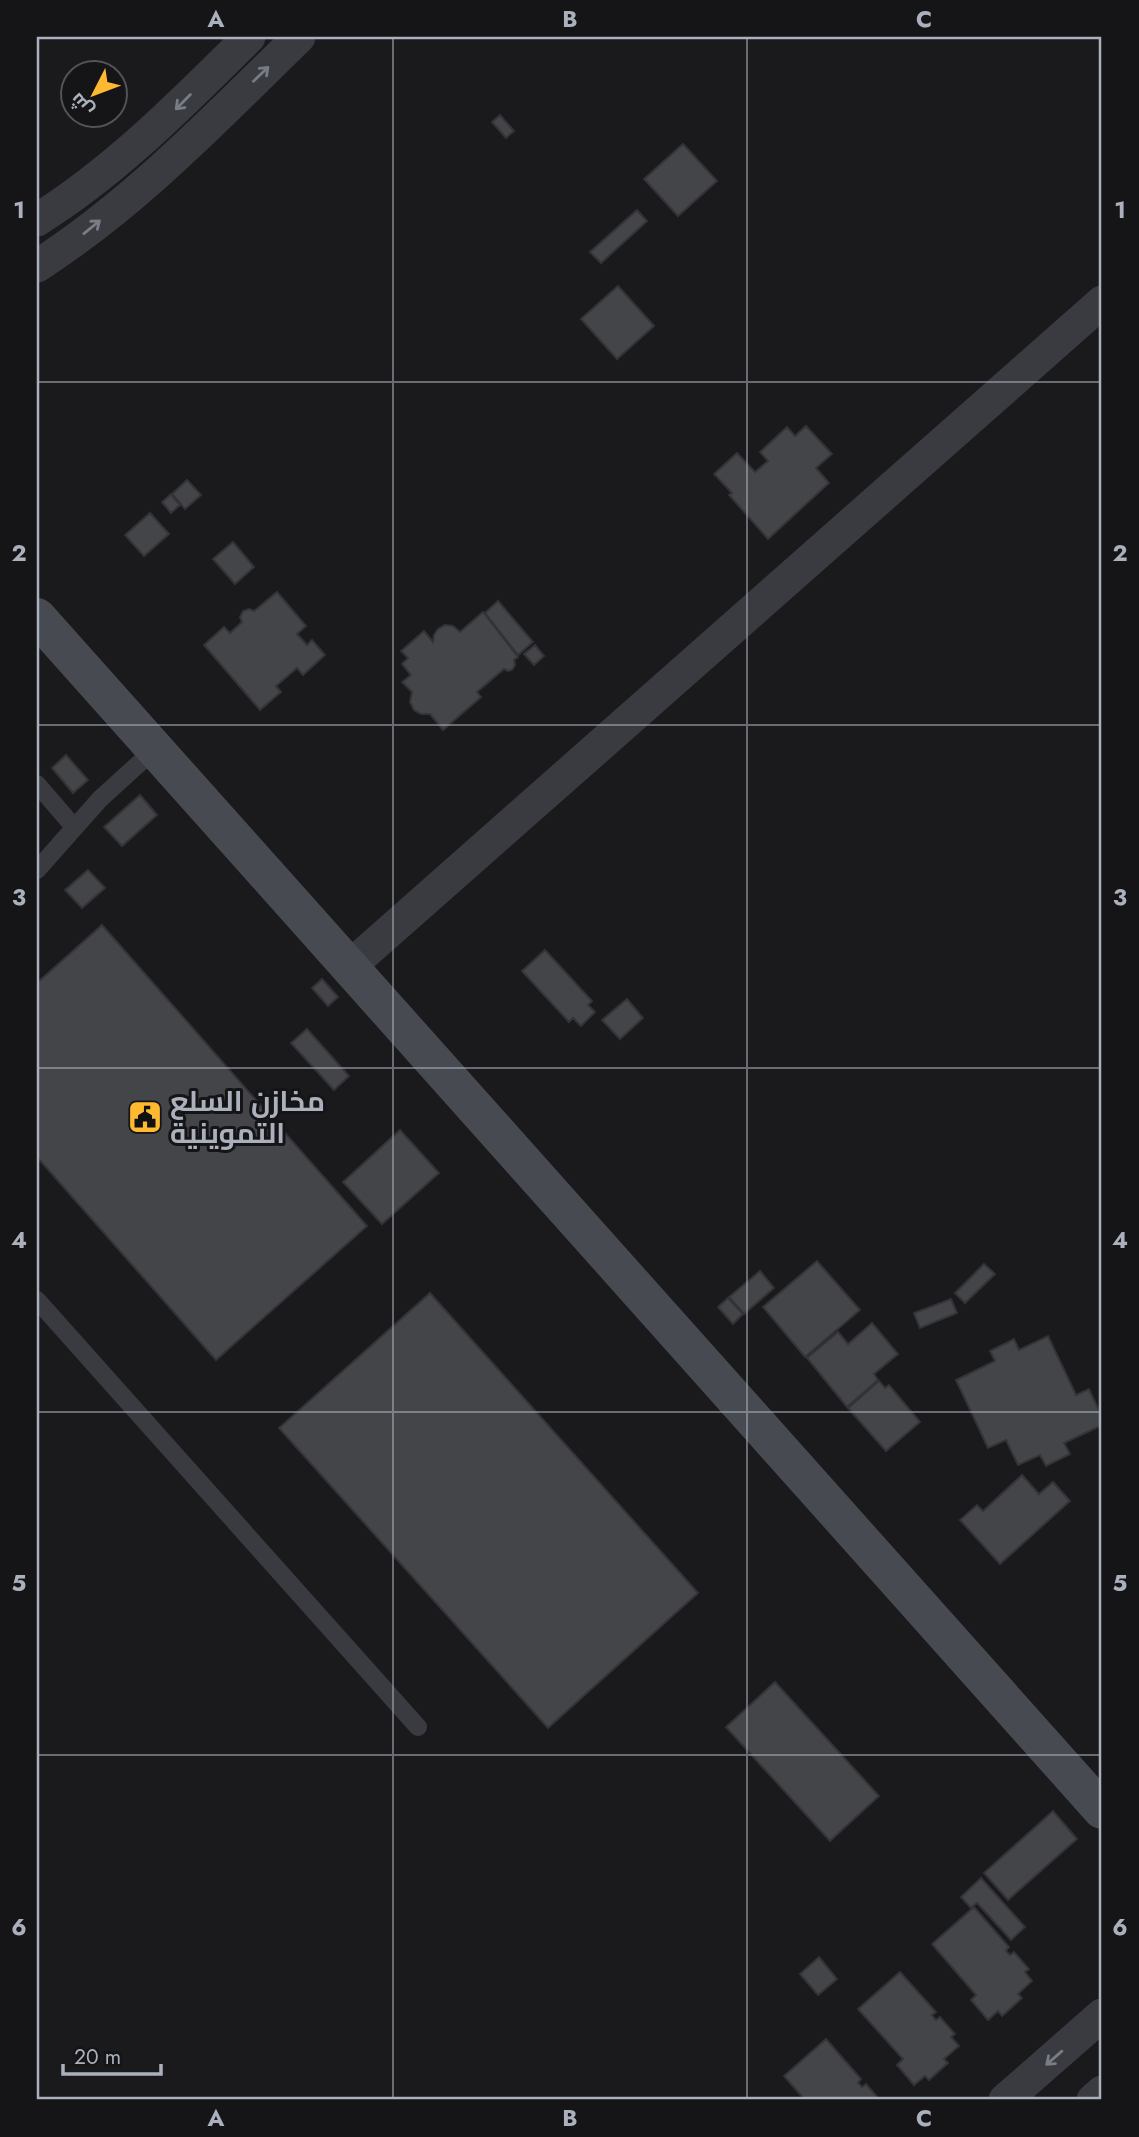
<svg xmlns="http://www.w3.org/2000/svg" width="1139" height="2137" font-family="Jost,Cairo,sans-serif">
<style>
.building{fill:#444549;stroke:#333338;stroke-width:2}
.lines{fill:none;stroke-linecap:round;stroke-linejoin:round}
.lane{stroke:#3a3b41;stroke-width:18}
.street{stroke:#3a3b41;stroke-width:33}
.secondary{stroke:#484a52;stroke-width:38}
.oneway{stroke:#787c85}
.grid{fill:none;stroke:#abb1bc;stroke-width:2;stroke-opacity:0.55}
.labels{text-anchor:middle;stroke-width:6;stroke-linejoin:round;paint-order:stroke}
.poi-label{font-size:28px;font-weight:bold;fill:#abb1bc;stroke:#151417;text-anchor:start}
.neatline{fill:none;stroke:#abb1bc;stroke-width:2.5}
.grid-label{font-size:23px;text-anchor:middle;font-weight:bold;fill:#abb1bc}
</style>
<rect width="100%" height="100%" fill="#1a1a1c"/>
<g class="building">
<polygon points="500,115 514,131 506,138 492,122"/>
<polygon points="683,144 717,181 678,216 644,179"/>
<polygon points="637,210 647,221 601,263 590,252"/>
<polygon points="618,286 654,326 617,359 581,319"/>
<polygon points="806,426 832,454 816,468 829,483 768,539 729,495 732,493 714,474 737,453 755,472 768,461 760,452 787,427 795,436"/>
<polygon points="187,480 201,495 185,509 172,494"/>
<polygon points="171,494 180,505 171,513 162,502"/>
<polygon points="150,513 169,534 144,556 125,535"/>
<polygon points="233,542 254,567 235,584 213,559"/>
<polygon points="277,592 306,626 297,634 307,645 312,640 325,655 303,675 297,668 276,686 281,692 260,710 204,645 224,627 230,633 242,622 240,617 243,611 249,609 254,611"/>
<polygon points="498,601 533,642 518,655 485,613"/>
<polygon points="483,612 518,657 514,660 515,665 512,670 508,671 504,669 477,692 481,697 443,730 430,714 421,714 414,710 410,702 412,692 402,682 411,675 402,664 408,658 401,651 424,631 433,642 434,635 438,629 445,625 453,626 460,632"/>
<polygon points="535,645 544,656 534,665 524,654"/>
<polygon points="66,755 88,780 73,793 52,768"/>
<polygon points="140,795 157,815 122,846 104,827"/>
<polygon points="88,870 105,888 82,908 65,890"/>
<polygon points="102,925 367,1226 216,1360 37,1157 37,983"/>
<polygon points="545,950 592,1001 588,1005 595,1012 581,1026 573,1018 569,1022 522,971"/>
<polygon points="322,979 338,997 328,1006 312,988"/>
<polygon points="627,999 643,1018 620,1039 602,1020"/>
<polygon points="307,1029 349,1076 334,1090 291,1043"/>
<polygon points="400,1130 439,1173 382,1224 343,1182"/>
<polygon points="817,1261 860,1310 805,1357 763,1307"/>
<polygon points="984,1264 995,1274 965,1303 955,1293"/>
<polygon points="760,1271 774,1288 744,1314 729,1297"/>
<polygon points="430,1293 698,1593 548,1728 279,1428"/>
<polygon points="728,1298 743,1314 733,1324 718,1307"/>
<polygon points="951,1299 957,1313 920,1328 914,1313"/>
<polygon points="872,1323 898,1354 874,1374 878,1380 847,1407 807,1358 838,1332 848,1344"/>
<polygon points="1048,1336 1076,1395 1089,1389 1102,1417 1102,1425 1064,1443 1070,1454 1046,1466 1040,1455 1018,1465 1006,1440 988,1448 956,1380 995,1361 990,1351 1014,1339 1019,1350"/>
<polygon points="879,1381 885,1388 889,1385 920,1422 886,1451 848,1408"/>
<polygon points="1022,1475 1039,1494 1053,1482 1070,1501 1000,1564 960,1520 977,1505 983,1511"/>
<polygon points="775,1682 879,1796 830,1841 726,1727"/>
<polygon points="1053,1811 1077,1839 1008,1900 984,1873"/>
<polygon points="981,1878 1025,1927 1011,1940 977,1903 971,1908 961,1897"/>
<polygon points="974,1907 1009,1947 1006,1951 1010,1955 1014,1952 1029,1969 1025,1972 1032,1981 1018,1994 1022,1998 1002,2016 998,2011 988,2020 971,2000 976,1995 932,1944"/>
<polygon points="819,1957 837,1979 818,1995 800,1974"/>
<polygon points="900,1972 936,2012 932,2015 936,2020 940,2017 955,2034 951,2037 959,2046 944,2059 948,2063 929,2080 925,2076 914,2085 897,2065 903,2059 858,2009"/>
<polygon points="826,2039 861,2079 858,2083 862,2087 866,2084 880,2100 805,2100 784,2076"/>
</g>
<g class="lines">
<g class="lane">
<polyline points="37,784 74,827"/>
<polyline points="37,870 100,799 155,749"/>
<polyline points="37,1300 418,1727"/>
</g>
<g class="street">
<path d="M 37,220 C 117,170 182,103 249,37"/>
<path d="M 37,266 C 135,203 216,118 299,37"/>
<polyline points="349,967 1102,302"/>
<polyline points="1005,2100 1102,2015"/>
<polyline points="1093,2100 1102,2092"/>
</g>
<polyline class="secondary" points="37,617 1102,1810"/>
</g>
<defs><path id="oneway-shaft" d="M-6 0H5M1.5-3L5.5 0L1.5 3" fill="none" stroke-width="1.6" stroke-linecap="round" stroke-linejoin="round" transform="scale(1.75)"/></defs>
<g class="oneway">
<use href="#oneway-shaft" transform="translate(261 74) rotate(-44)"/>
<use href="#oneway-shaft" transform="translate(183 102) rotate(135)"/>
<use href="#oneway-shaft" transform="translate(92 227) rotate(-39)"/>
<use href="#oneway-shaft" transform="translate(1054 2058) rotate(139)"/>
</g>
<path class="grid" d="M 393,37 L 393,2100M 747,37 L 747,2100M 37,382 L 1102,382M 37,725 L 1102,725M 37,1068 L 1102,1068M 37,1412 L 1102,1412M 37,1755 L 1102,1755"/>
<defs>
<g id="civic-square" transform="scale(1.75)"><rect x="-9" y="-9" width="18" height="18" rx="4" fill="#feb930" stroke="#151417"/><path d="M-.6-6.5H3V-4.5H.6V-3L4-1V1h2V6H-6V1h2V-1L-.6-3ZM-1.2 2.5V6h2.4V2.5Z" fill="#111"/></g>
</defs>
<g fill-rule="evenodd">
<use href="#civic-square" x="145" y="1117"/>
</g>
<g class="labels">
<g class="poi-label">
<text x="170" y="1111">مخازن السلع<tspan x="170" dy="32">التموينية</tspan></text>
</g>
</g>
<rect width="1139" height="2137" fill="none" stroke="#151417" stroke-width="77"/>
<g transform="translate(94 94) rotate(228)"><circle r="33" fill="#151417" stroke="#515359" stroke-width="2"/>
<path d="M0-5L12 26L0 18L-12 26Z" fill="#feb930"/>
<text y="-10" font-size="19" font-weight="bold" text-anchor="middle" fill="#abb1bc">ش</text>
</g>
<path d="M63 2064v10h98v-10" fill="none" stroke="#abb1bc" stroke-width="3.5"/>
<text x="74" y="2064" font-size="21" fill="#abb1bc" stroke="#151417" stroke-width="5" paint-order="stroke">20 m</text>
<rect x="38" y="38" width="1062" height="2060" class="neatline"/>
<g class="grid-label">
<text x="216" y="27">A</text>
<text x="570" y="27">B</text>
<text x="924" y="27">C</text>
<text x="19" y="218">1</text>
<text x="1120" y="218">1</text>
<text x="19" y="561">2</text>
<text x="1120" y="561">2</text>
<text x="19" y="905">3</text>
<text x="1120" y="905">3</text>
<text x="19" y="1248">4</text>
<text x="1120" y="1248">4</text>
<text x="19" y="1591">5</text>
<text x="1120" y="1591">5</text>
<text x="19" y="1935">6</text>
<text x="1120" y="1935">6</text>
<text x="216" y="2126">A</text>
<text x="570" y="2126">B</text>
<text x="924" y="2126">C</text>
</g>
</svg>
